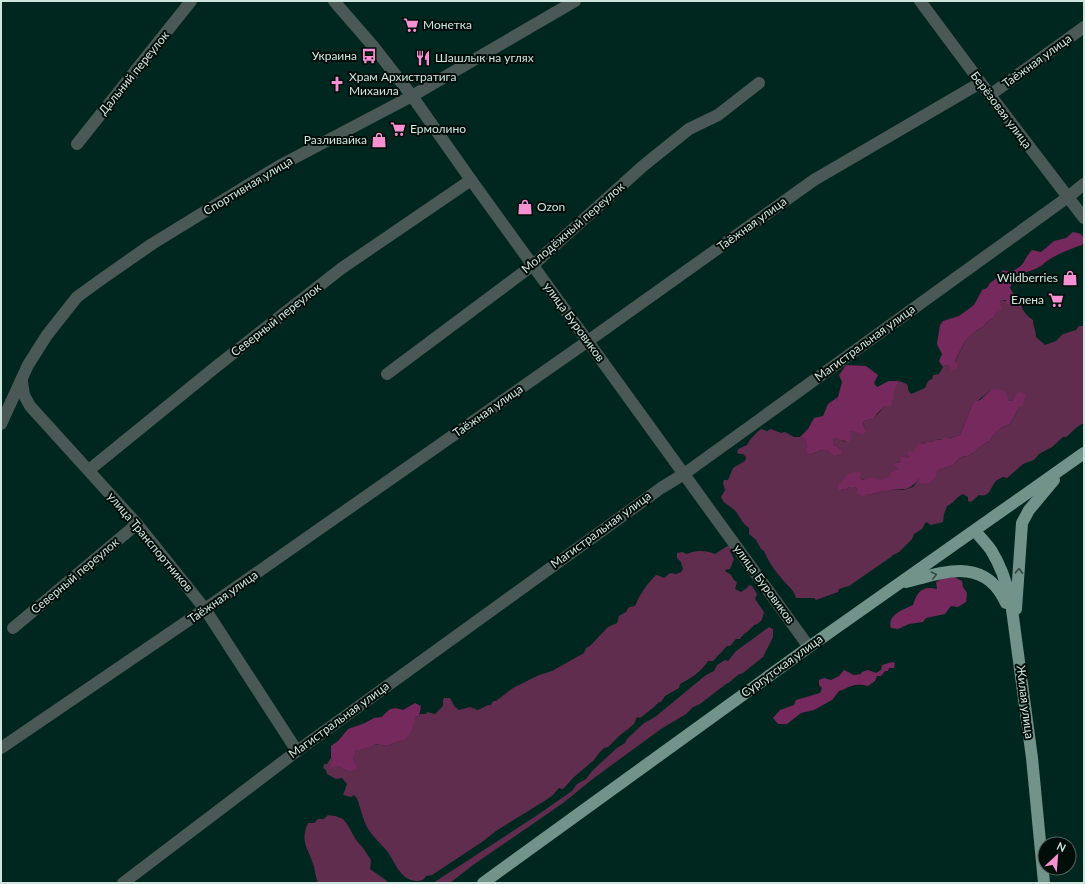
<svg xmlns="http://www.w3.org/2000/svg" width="1085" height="884" font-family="Lato,sans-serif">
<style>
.green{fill:#602d4e;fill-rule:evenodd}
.forest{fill:#75295d}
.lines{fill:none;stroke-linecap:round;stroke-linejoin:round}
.minor{stroke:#4a5955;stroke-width:12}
.major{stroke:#729389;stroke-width:12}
.oneway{stroke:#344943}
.labels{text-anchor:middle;stroke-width:4;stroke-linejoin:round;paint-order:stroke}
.poi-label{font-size:12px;fill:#d0e5de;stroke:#010d09;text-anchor:start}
.street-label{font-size:12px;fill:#d0e5de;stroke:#010d09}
</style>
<rect width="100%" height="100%" fill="#00271f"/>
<g class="green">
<path d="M 1001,300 C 1007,301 1020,306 1023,310 C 1026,314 1028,317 1033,320 C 1033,326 1036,330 1036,337 L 1045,345 L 1056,341 L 1063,334 L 1076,330 L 1079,326 L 1083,326 L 1084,325 L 1084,423 C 1074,428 1074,431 1066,437 L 1063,437 L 1052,447 L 1039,454 L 1034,460 L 1023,464 L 1007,478 L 1003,477 C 1001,478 999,479 997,480 C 990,486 991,498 979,495 L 971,502 L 968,501 L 968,497 L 963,494 C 956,497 954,503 947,506 L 944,514 L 943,522 L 931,525 L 926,522 L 922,529 L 914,534 L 912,539 L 899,552 L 893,555 L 891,557 L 849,586 L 839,589 L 838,592 L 816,600 L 814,598 L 796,598 C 795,591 787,585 783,580 C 775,571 768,561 764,551 L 761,549 L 756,540 L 749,534 L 749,528 C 740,522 740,514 732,508 C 726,503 725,505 721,497 L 725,490 L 723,483 L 724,480 L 728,480 L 733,468 L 745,461 L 746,457 L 743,454 L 740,454 L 737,453 L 738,449 L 747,445 C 750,439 756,433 761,429 L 767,431 L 771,429 L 781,433 L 785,432 L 794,437 L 800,437 L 805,439 L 809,455 L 822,450 L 842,450 L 833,444 L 833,442 L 834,438 L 839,438 L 845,442 L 850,435 L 850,432 L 854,430 L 860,435 L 866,430 L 863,425 L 864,421 L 874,419 C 876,414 880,413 882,409 C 888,400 894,391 899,381 L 907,384 L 908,387 L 908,390 L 911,394 L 925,388 L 928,381 L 932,379 L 933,375 L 939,374 L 943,367 L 946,365 L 950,367 L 955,362 L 965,341 L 977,330 L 983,327 L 987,322 L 994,318 ZM 991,390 L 1008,400 L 1012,401 L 1015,395 L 1019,407 L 1010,424 C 1002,426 993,433 990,441 C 979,445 974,457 961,457 L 953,465 L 938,470 L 936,473 L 919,479 L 913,487 L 903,490 L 889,489 L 869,495 L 858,490 L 855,487 L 849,487 L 846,490 L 841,489 L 844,478 L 860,477 L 861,479 C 866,481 877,482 883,480 C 885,479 887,478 889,478 L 900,469 L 895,463 C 896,463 900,462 901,462 C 905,460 924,444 926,441 L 933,442 L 935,440 L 949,439 L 960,435 L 972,405 Z"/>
<path d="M 729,545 L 733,549 L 731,553 L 734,559 L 730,569 L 725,570 L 725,571 L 731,575 L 734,580 L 737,582 L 735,589 L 741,592 L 747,588 L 749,585 L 752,586 L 757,594 L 755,599 L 764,612 C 762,619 762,623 754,625 C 749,632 743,633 740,639 L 736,639 L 730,646 L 727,646 L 713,661 L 708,661 C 701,672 691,678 680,684 L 679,688 L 665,696 L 661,702 L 659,702 L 654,707 L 640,718 L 637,717 L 634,724 L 628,729 L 619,736 L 608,747 L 604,748 L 599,753 L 594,760 L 574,777 L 563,789 L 559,788 L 553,795 L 546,800 L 496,831 L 482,842 L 432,875 L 426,876 C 424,880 421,881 416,881 C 399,879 396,863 387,851 C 380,843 371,835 366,825 C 362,816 360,807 357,798 L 354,795 L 351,797 L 343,795 L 347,784 L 342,778 L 336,779 L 327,774 L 326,770 L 323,768 L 324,764 L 327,764 L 331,758 L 337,766 L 349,772 L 353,761 L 354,751 L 369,748 L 373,744 L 387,746 L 399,741 L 416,716 L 419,717 L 420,714 L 426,714 L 427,712 L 435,714 L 443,706 L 443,701 L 444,698 L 450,698 L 455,707 L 459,710 L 470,707 L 478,710 L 488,705 L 491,705 L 493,701 L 496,701 L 513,688 L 539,675 L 552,671 L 584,653 L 586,648 L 590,646 L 608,627 L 617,623 L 619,616 L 626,612 L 629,607 L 635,606 C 640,594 647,584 656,575 L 657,575 L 664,578 L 670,573 L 676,574 L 681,572 L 683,569 L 681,562 L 677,558 L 677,553 L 682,552 L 687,554 C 695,550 706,550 715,554 Z"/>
<path d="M 769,627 L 773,629 L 773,637 L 763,657 L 743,673 C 736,674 732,682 726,684 L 700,704 L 693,707 L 686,714 L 661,729 L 594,778 L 563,803 L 473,865 L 450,883 L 433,883 L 536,816 L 572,791 L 577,784 L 586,779 L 593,770 L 617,748 L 625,743 L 627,739 L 644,723 L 655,717 L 706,675 L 714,671 L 717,665 L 725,660 L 728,661 L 736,651 Z"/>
<path d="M 328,815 L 335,816 L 343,819 L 347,824 L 356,840 L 363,848 L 371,860 L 370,869 L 387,881 L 387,883 L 318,883 C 316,878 315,872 314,867 C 310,851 299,842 308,823 L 314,823 L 318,819 L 324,819 Z"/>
</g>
<g class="forest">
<path d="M 1073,232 L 1081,234 L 1084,239 L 1082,245 C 1070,249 1057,254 1047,261 C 1044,263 1042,266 1039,267 C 1026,274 1015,272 1010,288 L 1023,309 L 1013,305 L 1011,306 L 1006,303 L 1006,300 L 1001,300 L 1000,304 L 1002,309 L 996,313 L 994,318 L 987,322 L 983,327 L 977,330 L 965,341 L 955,361 L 958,365 L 955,370 L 951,370 L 950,367 L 946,365 L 943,367 L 939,361 L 942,354 L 937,344 L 940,325 L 943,321 L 959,316 L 974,305 L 982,290 L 987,288 L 990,283 L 998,277 L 1003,270 L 1010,272 C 1027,265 1021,262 1032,250 L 1041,252 L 1054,241 L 1066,238 Z"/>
<path d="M 846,365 L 866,366 L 878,375 L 874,383 L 877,387 L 889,381 L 899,381 L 893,394 L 894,395 L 891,406 L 884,406 C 881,411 876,413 874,419 L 864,421 L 863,425 L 866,430 L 864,434 L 860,435 L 854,431 L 850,432 L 850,435 L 852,437 L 849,442 L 834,438 L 833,442 L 833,444 L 842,450 L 841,454 L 834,456 L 828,450 L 822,450 L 809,455 L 806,451 L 807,448 L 805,439 L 800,437 L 808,429 L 814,418 L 823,416 L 828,404 L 838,397 L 842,382 L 839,375 Z"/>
<path d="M 999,389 L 1006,392 L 1008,400 L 1012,401 L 1015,395 L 1020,392 L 1026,394 L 1023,405 L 1019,407 L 1010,424 C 1002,426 993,433 990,441 C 979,445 974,457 961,457 L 953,465 L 938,470 L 936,473 L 936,477 L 928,484 L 920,483 L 919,479 C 906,494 904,487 888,490 C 882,491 875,493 869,495 L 867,494 L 863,497 L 857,493 L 858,490 L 855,487 L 849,487 L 846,490 L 841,489 L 838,490 L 838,484 L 841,483 C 845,475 853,470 861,473 L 860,477 L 861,479 L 864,480 C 871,476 875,478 882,480 L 886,478 L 889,478 L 891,472 L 899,469 L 894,465 L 895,463 L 901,462 L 900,456 L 907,458 L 909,456 L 907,452 L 910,451 L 913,452 L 918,444 L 924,444 L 926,441 L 933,442 L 935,440 L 941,440 L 945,437 L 949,439 L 960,435 L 972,405 L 976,401 L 980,400 L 991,390 Z"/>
<path d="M 954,577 L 962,581 L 963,587 L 967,593 L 966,602 L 958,607 L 951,606 L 945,614 L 926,618 L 923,622 L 909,624 L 898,629 L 891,628 C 887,614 903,610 913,605 C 917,592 922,585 937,589 L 936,582 L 943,578 Z"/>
<path d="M 892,662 L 895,663 L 894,668 L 889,668 L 888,671 L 885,671 L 881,676 L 877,676 L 875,681 L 868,686 C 863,685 857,684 852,686 C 847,687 844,690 839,691 L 832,700 L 814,710 L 801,713 L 787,724 L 778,724 L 773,718 L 780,710 L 794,705 L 796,700 L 820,693 L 822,688 L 819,685 L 819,680 L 824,678 L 831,680 L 839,676 L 844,670 L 854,675 L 861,674 L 862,672 L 868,670 L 876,673 L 881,670 L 882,665 Z"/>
<path d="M 415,703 L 421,706 L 419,717 L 416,716 C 414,720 415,723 413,726 C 412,731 408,737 404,740 L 399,741 L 387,746 L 374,744 L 369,748 L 355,751 L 353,760 L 357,766 L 356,769 L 349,772 L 337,766 L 333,768 L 331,766 L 332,759 L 331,758 L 331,746 L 338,741 L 348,729 L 365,723 L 374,718 L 382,717 C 389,709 392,706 403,710 Z"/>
</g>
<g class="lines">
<g class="minor">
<polyline points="334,1 373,46 412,96 471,180 809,647"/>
<polyline points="920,1 990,95 1084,218"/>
<polyline points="990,95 1084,27"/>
<polyline points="77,144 191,1"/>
<polyline points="387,374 533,265 643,166 689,129 718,115 759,83"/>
<polyline points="22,382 24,395 30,406 137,524 205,609 297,751"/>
<polyline points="1,424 28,365 47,335 77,297 99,281 152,244 279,166 412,96 575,1"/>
<polyline points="89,470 217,366 342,268 471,180"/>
<polyline points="13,628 137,524"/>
<polyline points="1,748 205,609 588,341 814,180 980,83"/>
<polyline points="123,883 297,751 661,488 684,474 1068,197 1084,184"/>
</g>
<g class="major">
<path d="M 975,531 C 980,537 986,543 991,550 C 1001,566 1007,584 1011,602 L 1032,758 L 1044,883"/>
<path d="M 906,582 C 944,572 985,556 1006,603"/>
<polyline points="1016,609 1022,523 1029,510 1054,480"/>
<polyline points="483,883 809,647 1084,453"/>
</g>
</g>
<defs><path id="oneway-chevron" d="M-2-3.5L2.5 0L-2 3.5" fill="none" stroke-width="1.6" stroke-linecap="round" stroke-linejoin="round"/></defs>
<g class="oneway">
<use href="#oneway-chevron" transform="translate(1019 571) rotate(-87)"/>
<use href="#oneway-chevron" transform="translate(934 575) rotate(-14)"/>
</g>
<defs>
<g id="supermarket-bare" transform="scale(1.2)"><path d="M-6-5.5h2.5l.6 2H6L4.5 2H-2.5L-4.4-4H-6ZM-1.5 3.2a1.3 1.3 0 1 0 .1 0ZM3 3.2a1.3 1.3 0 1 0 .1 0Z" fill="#f690d0" stroke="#010d09" stroke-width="2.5" paint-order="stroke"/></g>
<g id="bus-bare" transform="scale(1.2)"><path d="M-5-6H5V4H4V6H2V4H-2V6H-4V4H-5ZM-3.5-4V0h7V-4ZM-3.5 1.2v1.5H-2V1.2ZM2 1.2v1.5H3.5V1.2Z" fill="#f690d0" stroke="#010d09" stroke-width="2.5" paint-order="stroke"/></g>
<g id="restaurant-bare" transform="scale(1.2)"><path d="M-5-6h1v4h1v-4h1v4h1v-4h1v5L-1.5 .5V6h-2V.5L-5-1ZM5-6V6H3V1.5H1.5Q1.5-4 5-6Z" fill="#f690d0" stroke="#010d09" stroke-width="2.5" paint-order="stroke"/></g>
<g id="church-bare" transform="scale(1.2)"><path d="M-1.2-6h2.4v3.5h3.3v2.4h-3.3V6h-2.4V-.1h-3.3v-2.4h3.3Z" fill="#f690d0" stroke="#010d09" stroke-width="2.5" paint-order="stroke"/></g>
<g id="shop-bare" transform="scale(1.2)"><path d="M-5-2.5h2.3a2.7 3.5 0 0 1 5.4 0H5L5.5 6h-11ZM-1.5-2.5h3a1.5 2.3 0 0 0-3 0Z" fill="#f690d0" stroke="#010d09" stroke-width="2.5" paint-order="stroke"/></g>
</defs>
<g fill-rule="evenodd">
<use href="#supermarket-bare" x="411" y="25"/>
<use href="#bus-bare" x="369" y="56"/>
<use href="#restaurant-bare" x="423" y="58"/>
<use href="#church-bare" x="337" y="84"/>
<use href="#supermarket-bare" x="398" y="129"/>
<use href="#shop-bare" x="379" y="140"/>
<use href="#shop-bare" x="525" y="207"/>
<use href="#shop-bare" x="1070" y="278"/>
<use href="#supermarket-bare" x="1056" y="300"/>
</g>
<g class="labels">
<g class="poi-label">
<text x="423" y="29">Монетка</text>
<text x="357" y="60" text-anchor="end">Украина</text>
<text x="435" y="62">Шашлык на углях</text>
<text x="349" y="81">Храм Архистратига<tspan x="349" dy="14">Михаила</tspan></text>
<text x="410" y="133">Ермолино</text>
<text x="367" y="144" text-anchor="end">Разливайка</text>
<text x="537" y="211">Ozon</text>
<text x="1058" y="282" text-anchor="end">Wildberries</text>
<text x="1044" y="304" text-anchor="end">Елена</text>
</g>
<g class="street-label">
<text transform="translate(1037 61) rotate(-36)" y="4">Таёжная улица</text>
<text transform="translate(134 73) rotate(-51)" y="4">Дальний переулок</text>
<text transform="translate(1001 110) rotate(53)" y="4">Берёзовая улица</text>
<text transform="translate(248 186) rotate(-31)" y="4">Спортивная улица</text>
<text transform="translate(752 224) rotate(-36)" y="4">Таёжная улица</text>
<text transform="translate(573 228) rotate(-41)" y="4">Молодёжный переулок</text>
<text transform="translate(276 320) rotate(-38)" y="4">Северный переулок</text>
<text transform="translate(574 322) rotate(54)" y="4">улица Буровиков</text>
<text transform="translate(865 343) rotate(-36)" y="4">Магистральная улица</text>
<text transform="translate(488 411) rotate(-35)" y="4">Таёжная улица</text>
<text transform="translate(601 530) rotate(-36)" y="4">Магистральная улица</text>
<text transform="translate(150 542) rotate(50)" y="4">улица Транспортников</text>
<text transform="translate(75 576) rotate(-40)" y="4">Северный переулок</text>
<text transform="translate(764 584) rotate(54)" y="4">улица Буровиков</text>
<text transform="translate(223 597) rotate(-35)" y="4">Таёжная улица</text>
<text transform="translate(782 666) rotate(-36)" y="4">Сургутская улица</text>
<text transform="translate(1025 702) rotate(83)" y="4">Жилая улица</text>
<text transform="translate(339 720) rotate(-36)" y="4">Магистральная улица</text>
</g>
</g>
<rect width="1085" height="884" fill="none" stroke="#d0e5de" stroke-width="4"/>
<g transform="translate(1057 856) rotate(26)"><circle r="19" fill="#010d09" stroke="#54635e"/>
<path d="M0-3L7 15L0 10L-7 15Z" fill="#f690d0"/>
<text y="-6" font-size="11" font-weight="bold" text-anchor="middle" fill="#d0e5de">N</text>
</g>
</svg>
